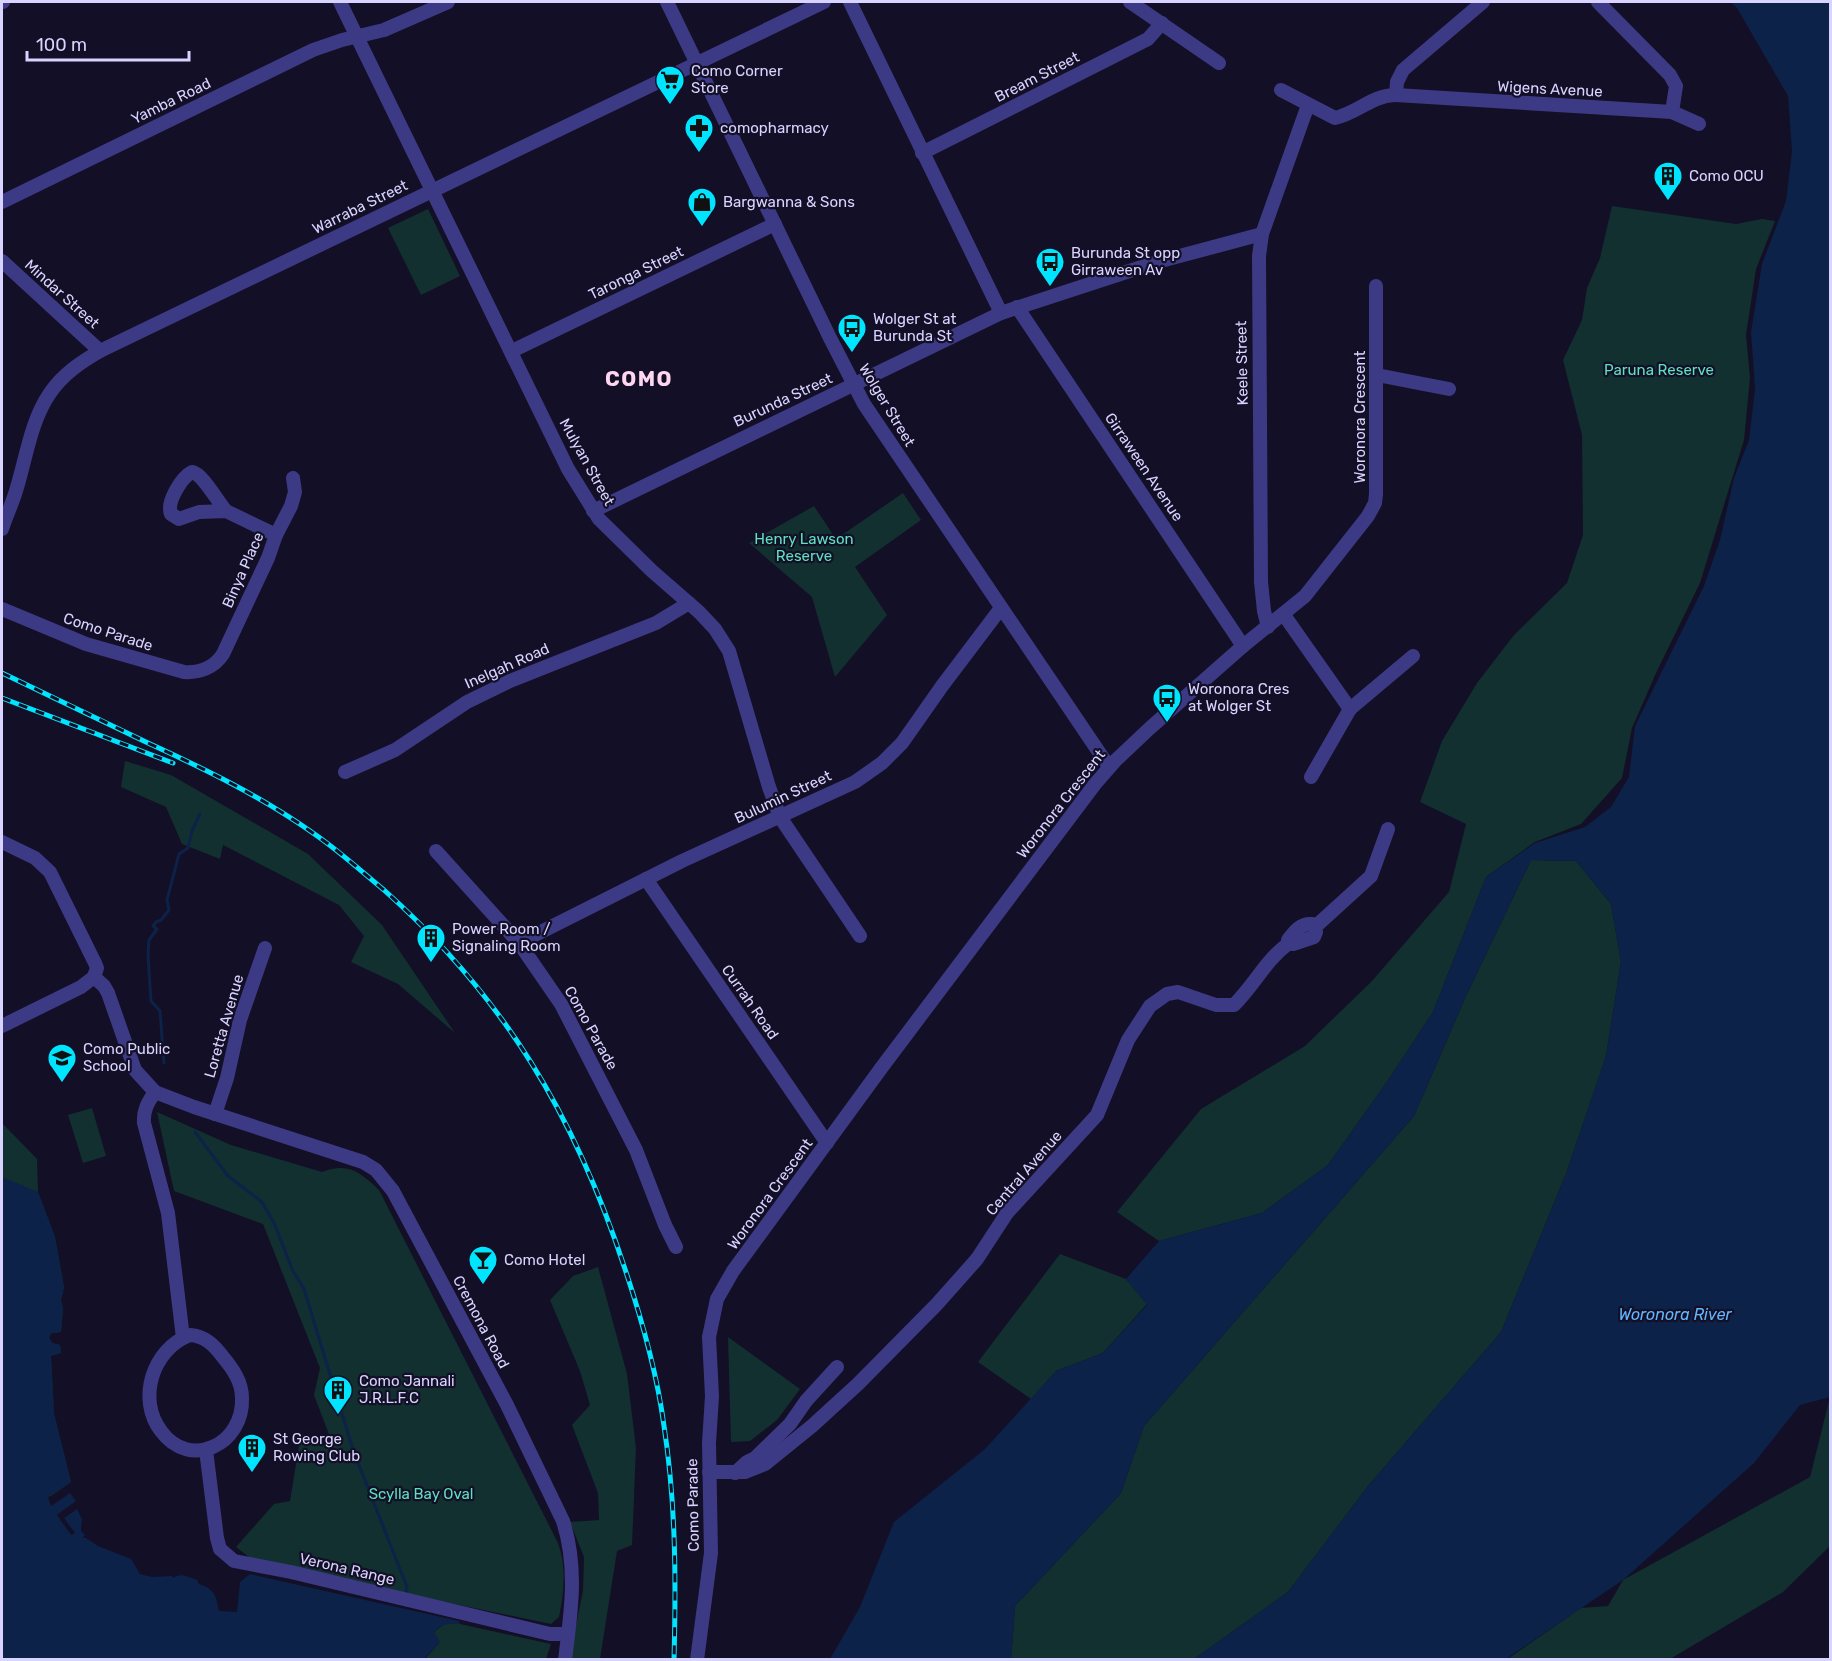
<svg xmlns="http://www.w3.org/2000/svg" width="1832" height="1661" font-family="Rubik,sans-serif">
<style>
.green{fill:#12302f}
.water{fill:#0c2248}
.lines{fill:none;stroke-linecap:round;stroke-linejoin:round}
.stream{stroke:#0c2248;stroke-width:3}
.minor{stroke:#3d3a85;stroke-width:14}
.rail-casing{stroke:#00e5ff;stroke-width:5}
.rail{stroke:#130f26;stroke-width:3;stroke-dasharray:9;stroke-linecap:butt}
.labels{text-anchor:middle;stroke-width:4.5;stroke-linejoin:round;paint-order:stroke}
.poi-label{font-size:15px;fill:#d9d4ff;stroke:#130f26;text-anchor:start}
.street-label{font-size:15px;fill:#d9d4ff;stroke:#130f26}
.park-label{font-size:15px;fill:#5fe0c0;stroke:#130f26}
.water-label{font-size:16px;font-style:italic;fill:#62b6ff;stroke:#130f26}
.district-label{font-size:21px;font-weight:bold;letter-spacing:1.5px;fill:#ffd6f0;stroke:#130f26}
</style>
<rect width="100%" height="100%" fill="#130f26"/>
<g class="green">
<polygon points="1612,206 1736,224 1762,219 1775,221 1756,269 1746,335 1750,378 1744,440 1700,583 1656,673 1632,728 1622,778 1581,824 1535,842 1486,877 1433,1012 1389,1079 1328,1165 1262,1213 1159,1241 1117,1212 1201,1109 1305,1046 1372,981 1449,892 1466,824 1420,802 1442,741 1477,683 1514,635 1567,583 1583,535 1582,435 1563,360 1582,320 1587,288 1600,258"/>
<polygon points="428,209 460,276 421,295 388,228"/>
<polygon points="903,493 921,520 855,567 887,615 835,677 812,597 749,543 814,506 836,539"/>
<polygon points="125,761 171,775 308,854 382,925 455,1033 398,984 351,962 364,936 339,905 223,845 220,859 182,844 166,807 121,787"/>
<polygon points="1531,860 1576,861 1611,904 1621,962 1606,1056 1566,1174 1501,1332 1368,1486 1288,1592 1194,1659 1011,1660 1015,1606 1121,1493 1144,1426 1414,1116 1466,996"/>
<polygon points="92,1108 106,1156 83,1163 68,1115"/>
<path d="M 157,1112 L 231,1145 L 322,1172 C 348,1162 360,1172 379,1190 L 558,1543 C 567,1568 564,1592 559,1617 L 551,1624 L 257,1563 L 236,1547 L 274,1504 L 290,1501 L 301,1433 L 333,1445 L 314,1395 L 320,1368 L 263,1224 L 174,1191 Z"/>
<polygon points="2,1123 37,1159 38,1192 55,1237 64,1287 61,1300 63,1308 61,1332 52,1333 49,1337 52,1343 60,1345 61,1353 51,1356 54,1414 71,1482 51,1496 48,1497 2,1177"/>
<polygon points="1060,1254 1126,1279 1147,1304 1103,1353 1056,1371 1031,1399 978,1362"/>
<polygon points="598,1267 627,1374 636,1448 632,1545 617,1551 600,1659 569,1659 583,1591 584,1557 570,1522 599,1520 598,1493 572,1425 590,1405 580,1371 550,1300 573,1276"/>
<polygon points="728,1337 800,1389 777,1420 750,1441 731,1442"/>
<polygon points="1830,1397 1830,1546 1783,1592 1670,1659 1506,1660 1581,1608 1608,1606 1623,1580 1810,1477"/>
<polygon points="444,1624 460,1624 551,1644 546,1659 424,1660 439,1643 434,1632"/>
</g>
<g class="water">
<polygon points="1731,2 1830,2 1830,1397 1800,1405 1754,1463 1623,1580 1506,1659 1194,1659 1288,1592 1368,1486 1501,1332 1566,1174 1606,1056 1621,962 1611,904 1576,861 1531,860 1466,996 1414,1116 1144,1426 1121,1493 1015,1606 1011,1659 830,1659 860,1607 894,1522 985,1449 1056,1371 1103,1353 1147,1305 1126,1279 1159,1241 1262,1213 1328,1165 1389,1079 1433,1012 1486,877 1535,843 1585,827 1611,807 1629,777 1635,726 1704,586 1720,540 1734,478 1749,440 1755,389 1751,332 1762,264 1786,201 1792,151 1788,96 1737,8"/>
<path d="M 2,1177 L 38,1192 L 55,1237 L 64,1287 L 61,1300 L 63,1308 L 61,1332 L 52,1333 L 49,1337 L 52,1343 L 60,1345 L 61,1353 L 51,1356 L 54,1414 L 71,1482 L 48,1497 L 51,1506 L 70,1493 L 76,1501 L 57,1515 L 71,1535 L 75,1533 L 64,1518 L 77,1509 L 82,1519 L 81,1531 L 85,1535 L 83,1538 L 86,1538 L 98,1546 L 131,1559 L 140,1574 L 152,1577 L 172,1576 L 173,1578 C 181,1572 189,1577 197,1580 L 199,1584 C 215,1589 216,1596 219,1611 L 237,1612 L 240,1582 L 250,1574 L 459,1621 L 460,1624 C 449,1624 442,1623 434,1632 L 440,1642 L 424,1659 L 2,1659 Z"/>
</g>
<g class="lines">
<g class="stream">
<polyline points="164,1063 160,1011 151,1001 148,956 149,940 157,929 153,926 156,922 161,920 169,910 167,900 179,854 188,848 192,831 200,814"/>
<polyline points="195,1132 228,1176 262,1202 275,1225 292,1269 304,1289 353,1450 407,1587 406,1594"/>
</g>
<g class="minor">
<polyline points="2,2 3,2"/>
<polyline points="340,2 568,469 599,519 652,571 699,612 715,629 729,651 769,787 780,817 860,936"/>
<polyline points="667,2 830,338 864,404 1109,767"/>
<polyline points="850,2 1001,313"/>
<polyline points="1130,2 1219,63"/>
<polyline points="1598,2 1670,75 1676,86 1672,112"/>
<path d="M 1281,90 L 1335,118 C 1358,113 1372,95 1396,95 L 1397,82 L 1403,70 L 1483,2"/>
<polyline points="1396,95 1672,112 1699,124"/>
<polyline points="922,153 1148,39 1162,23"/>
<polyline points="2,202 313,50 342,40 384,30 448,2"/>
<polyline points="2,261 100,351"/>
<polyline points="1017,307 1243,646"/>
<polyline points="512,351 775,224"/>
<polyline points="1377,375 1449,389"/>
<path d="M 226,511 C 217,501 203,474 192,472 C 182,477 166,502 171,514 L 179,519 L 199,512 L 226,511 L 276,535"/>
<polyline points="593,511 1001,313 1157,262 1262,234"/>
<path d="M 2,529 C 6,517 11,506 15,494 C 26,460 30,422 50,393 C 63,374 81,362 100,351 L 824,2"/>
<path d="M 2,609 L 86,644 L 184,672 C 199,673 214,668 223,654 L 268,558 L 276,535 L 291,506 L 295,492 L 293,478"/>
<polyline points="1284,615 1350,709"/>
<polyline points="1268,627 1264,611 1261,582 1259,256 1262,234 1308,105"/>
<polyline points="345,772 395,750 467,702 510,681 656,623 689,603"/>
<polyline points="1311,777 1350,709 1413,656"/>
<path d="M 2,842 L 35,858 L 50,872 L 95,963 L 97,968 L 94,977 L 104,986 L 108,993 L 135,1070 L 155,1092 L 194,1107 L 363,1162 L 376,1170 L 393,1191 L 507,1405 L 563,1521 C 578,1568 571,1612 565,1660"/>
<polyline points="436,851 519,943 561,1004 636,1150 665,1225 676,1247"/>
<polyline points="646,879 827,1143"/>
<polyline points="519,943 682,861 855,782 882,763 902,743 942,686 1001,608"/>
<polyline points="1289,943 1293,944 1314,937 1316,932 1315,927 1371,876 1388,829"/>
<polyline points="2,1026 81,987 94,977"/>
<path d="M 155,1092 C 148,1102 143,1110 144,1123 L 168,1213 L 183,1338"/>
<polyline points="215,1114 227,1078 240,1020 265,948"/>
<path d="M 190,1335 C 205,1336 214,1345 223,1357 C 233,1369 242,1382 242,1398 C 244,1444 190,1471 161,1431 C 137,1400 152,1349 190,1335 Z"/>
<polyline points="206,1450 217,1538 220,1549 234,1561 291,1572 550,1634 568,1634"/>
<path d="M 709,1472 L 745,1472 L 765,1464 L 812,1426 L 858,1384 L 937,1304 L 977,1259 L 1007,1213 L 1097,1115 L 1128,1040 L 1150,1006 L 1167,994 L 1178,992 L 1216,1005 L 1234,1005 C 1255,984 1265,961 1289,943 L 1288,940 C 1294,932 1300,923 1312,924 L 1315,927"/>
<polyline points="735,1473 747,1462 755,1458 790,1424 806,1401 837,1367"/>
<polyline points="697,1660 711,1553 709,1443 712,1396 709,1337 717,1299 733,1271 882,1067 1095,784 1116,760 1150,728 1243,646 1305,596 1368,516 1375,503 1376,494 1376,286"/>
</g>
<g class="rail-casing">
<g id="rail">
<path d="M 2,673 C 50,696 99,719 148,743 C 205,769 262,797 313,833 C 338,850 361,871 384,890 C 505,998 575,1116 625,1269 C 642,1320 657,1373 664,1426 C 676,1504 676,1581 674,1660"/>
<polyline points="2,698 173,763"/>
</g>
</g>
<use href="#rail" class="rail"/>
</g>
<defs>
<g id="supermarket-pin" transform="scale(1.5)"><path d="M0 17L-7.5 6A9.5 9.5 0 1 1 7.5 6Z" fill="#00e5ff" stroke="#130f26"/><path d="M-6-5.5h2.5l.6 2H6L4.5 2H-2.5L-4.4-4H-6ZM-1.5 3.2a1.3 1.3 0 1 0 .1 0ZM3 3.2a1.3 1.3 0 1 0 .1 0Z" fill="#111"/></g>
<g id="pharmacy-pin" transform="scale(1.5)"><path d="M0 17L-7.5 6A9.5 9.5 0 1 1 7.5 6Z" fill="#00e5ff" stroke="#130f26"/><path d="M-2-6h4v4h4v4h-4v4h-4v-4h-4v-4h4Z" fill="#111"/></g>
<g id="building-pin" transform="scale(1.5)"><path d="M0 17L-7.5 6A9.5 9.5 0 1 1 7.5 6Z" fill="#00e5ff" stroke="#130f26"/><path d="M-4-6H4V6H1V3H-1V6H-4ZM-2.5-4.3h1.7v1.8h-1.7ZM.8-4.3h1.7v1.8H.8ZM-2.5-1h1.7V.8h-1.7ZM.8-1h1.7V.8H.8Z" fill="#111"/></g>
<g id="shop-pin" transform="scale(1.5)"><path d="M0 17L-7.5 6A9.5 9.5 0 1 1 7.5 6Z" fill="#00e5ff" stroke="#130f26"/><path d="M-5-2.5h2.3a2.7 3.5 0 0 1 5.4 0H5L5.5 6h-11ZM-1.5-2.5h3a1.5 2.3 0 0 0-3 0Z" fill="#111"/></g>
<g id="bus-pin" transform="scale(1.5)"><path d="M0 17L-7.5 6A9.5 9.5 0 1 1 7.5 6Z" fill="#00e5ff" stroke="#130f26"/><path d="M-5-6H5V4H4V6H2V4H-2V6H-4V4H-5ZM-3.5-4V0h7V-4ZM-3.5 1.2v1.5H-2V1.2ZM2 1.2v1.5H3.5V1.2Z" fill="#111"/></g>
<g id="school-pin" transform="scale(1.5)"><path d="M0 17L-7.5 6A9.5 9.5 0 1 1 7.5 6Z" fill="#00e5ff" stroke="#130f26"/><path d="M0-5L7-2L0 1L-7-2ZM-4 1L0 2.5L4 1V4Q0 6-4 4Z" fill="#111"/></g>
<g id="bar-pin" transform="scale(1.5)"><path d="M0 17L-7.5 6A9.5 9.5 0 1 1 7.5 6Z" fill="#00e5ff" stroke="#130f26"/><path d="M-6-5H6L.8 .8V4.5H3.5V6h-7V4.5H-.8V.8Z" fill="#111"/></g>
</defs>
<g fill-rule="evenodd">
<use href="#supermarket-pin" x="670" y="80"/>
<use href="#pharmacy-pin" x="699" y="128"/>
<use href="#building-pin" x="1668" y="176"/>
<use href="#shop-pin" x="702" y="202"/>
<use href="#bus-pin" x="1050" y="262"/>
<use href="#bus-pin" x="852" y="328"/>
<use href="#bus-pin" x="1167" y="698"/>
<use href="#building-pin" x="431" y="938"/>
<use href="#school-pin" x="62" y="1058"/>
<use href="#bar-pin" x="483" y="1260"/>
<use href="#building-pin" x="338" y="1390"/>
<use href="#building-pin" x="252" y="1448"/>
</g>
<g class="labels">
<g class="poi-label">
<text x="691" y="76">Como Corner<tspan x="691" dy="17">Store</tspan></text>
<text x="720" y="133">comopharmacy</text>
<text x="1689" y="181">Como OCU</text>
<text x="723" y="207">Bargwanna &amp; Sons</text>
<text x="1071" y="258">Burunda St opp<tspan x="1071" dy="17">Girraween Av</tspan></text>
<text x="873" y="324">Wolger St at<tspan x="873" dy="17">Burunda St</tspan></text>
<text x="1188" y="694">Woronora Cres<tspan x="1188" dy="17">at Wolger St</tspan></text>
<text x="452" y="934">Power Room /<tspan x="452" dy="17">Signaling Room</tspan></text>
<text x="83" y="1054">Como Public<tspan x="83" dy="17">School</tspan></text>
<text x="504" y="1265">Como Hotel</text>
<text x="359" y="1386">Como Jannali<tspan x="359" dy="17">J.R.L.F.C</tspan></text>
<text x="273" y="1444">St George<tspan x="273" dy="17">Rowing Club</tspan></text>
</g>
<g class="street-label">
<text transform="translate(1037 77) rotate(-27)" y="5">Bream Street</text>
<text transform="translate(1550 89) rotate(3)" y="5">Wigens Avenue</text>
<text transform="translate(171 101) rotate(-26)" y="5">Yamba Road</text>
<text transform="translate(360 207) rotate(-26)" y="5">Warraba Street</text>
<text transform="translate(636 273) rotate(-26)" y="5">Taronga Street</text>
<text transform="translate(62 294) rotate(42)" y="5">Mindar Street</text>
<text transform="translate(1242 363) rotate(-91)" y="5">Keele Street</text>
<text transform="translate(783 400) rotate(-25)" y="5">Burunda Street</text>
<text transform="translate(887 405) rotate(59)" y="5">Wolger Street</text>
<text transform="translate(1360 417) rotate(-90)" y="5">Woronora Crescent</text>
<text transform="translate(587 462) rotate(61)" y="5">Mulyan Street</text>
<text transform="translate(1144 467) rotate(56)" y="5">Girraween Avenue</text>
<text transform="translate(243 570) rotate(-66)" y="5">Binya Place</text>
<text transform="translate(108 632) rotate(18)" y="5">Como Parade</text>
<text transform="translate(507 666) rotate(-24)" y="5">Inelgah Road</text>
<text transform="translate(783 797) rotate(-25)" y="5">Bulumin Street</text>
<text transform="translate(1061 804) rotate(-52)" y="5">Woronora Crescent</text>
<text transform="translate(750 1002) rotate(55)" y="5">Currah Road</text>
<text transform="translate(224 1026) rotate(-74)" y="5">Loretta Avenue</text>
<text transform="translate(591 1028) rotate(61)" y="5">Como Parade</text>
<text transform="translate(1024 1173) rotate(-49)" y="5">Central Avenue</text>
<text transform="translate(770 1194) rotate(-54)" y="5">Woronora Crescent</text>
<text transform="translate(481 1322) rotate(62)" y="5">Cremona Road</text>
<text transform="translate(693 1505) rotate(-91)" y="5">Como Parade</text>
<text transform="translate(347 1569) rotate(13)" y="5">Verona Range</text>
</g>
<g class="park-label">
<text x="1659" y="375">Paruna Reserve</text>
<text x="804" y="544">Henry Lawson<tspan x="804" dy="17">Reserve</tspan></text>
<text x="421" y="1499">Scylla Bay Oval</text>
</g>
<g class="water-label">
<text x="1675" y="1320">Woronora River</text>
</g>
<g class="district-label">
<text x="639" y="386">COMO</text>
</g>
</g>
<rect width="1832" height="1661" fill="none" stroke="#d9d4ff" stroke-width="6"/>
<path d="M27 51v9h162v-9" fill="none" stroke="#d9d4ff" stroke-width="3"/>
<text x="36" y="51" font-size="18" fill="#d9d4ff" stroke="#130f26" stroke-width="4.5" paint-order="stroke">100 m</text>
</svg>
